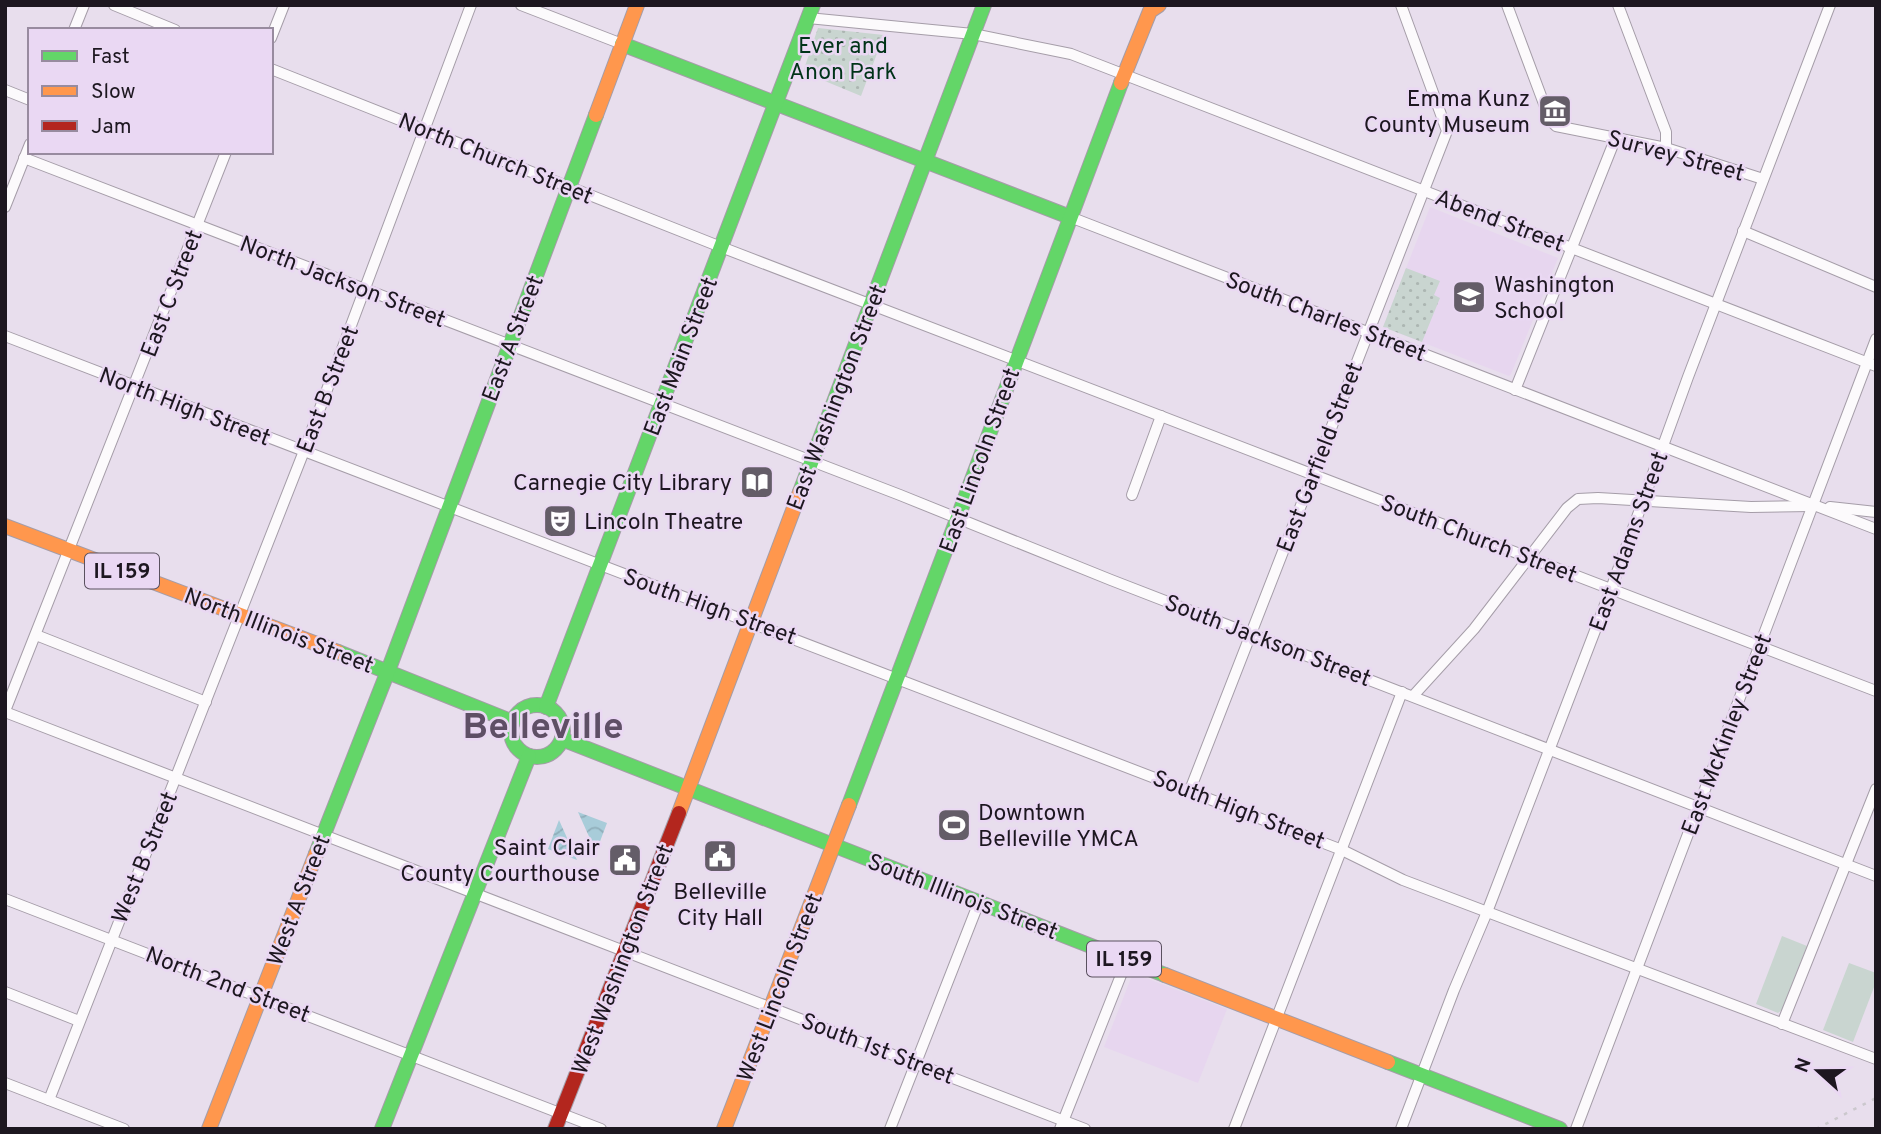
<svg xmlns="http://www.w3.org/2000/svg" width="1881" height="1134" font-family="Overpass,sans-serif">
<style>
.built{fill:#e7d6ef}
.park{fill:url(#park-dots)}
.garden{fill:#c9d5d0}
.water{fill:url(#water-waves)}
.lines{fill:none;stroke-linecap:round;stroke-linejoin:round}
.street-casing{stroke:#a59da8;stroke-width:12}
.fast-casing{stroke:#a59da8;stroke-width:16}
.slow-casing{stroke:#a59da8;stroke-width:16}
.jam-casing{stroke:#a59da8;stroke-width:16}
.street{stroke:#fcfafc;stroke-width:10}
.fast{stroke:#63d668;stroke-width:14}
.slow{stroke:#ff974d;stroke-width:14}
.jam{stroke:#b3261e;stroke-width:14}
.rail{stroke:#cbc8cd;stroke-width:2.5;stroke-dasharray:3.5 7;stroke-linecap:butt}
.labels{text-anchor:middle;stroke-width:5;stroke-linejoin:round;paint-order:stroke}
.shield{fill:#ead8f3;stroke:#5a515f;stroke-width:2}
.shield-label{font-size:21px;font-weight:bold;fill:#1d1720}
.park-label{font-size:23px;fill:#003318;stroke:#ead8f3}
.poi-label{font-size:23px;fill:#1d1720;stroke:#ead8f3;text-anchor:end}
.street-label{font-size:23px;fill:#1d1720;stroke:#ead8f3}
.town-label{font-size:37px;font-weight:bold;fill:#5f4f66;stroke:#ead8f3}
</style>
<defs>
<pattern id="park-dots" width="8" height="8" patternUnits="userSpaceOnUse" patternTransform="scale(1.75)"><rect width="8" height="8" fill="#c9d5d0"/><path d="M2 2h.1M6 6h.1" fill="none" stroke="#acb6b2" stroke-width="1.8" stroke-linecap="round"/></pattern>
<pattern id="water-waves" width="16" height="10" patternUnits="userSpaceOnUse" patternTransform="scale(1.75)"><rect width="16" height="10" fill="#a8ccd9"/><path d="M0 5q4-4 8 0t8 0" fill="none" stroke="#90aeba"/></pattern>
</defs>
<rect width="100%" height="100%" fill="#e8deed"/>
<g class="built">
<polygon points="1430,207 1558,258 1511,374 1509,376 1383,327"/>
<polygon points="1133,973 1227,1009 1198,1083 1104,1047"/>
</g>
<g class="park">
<polygon points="818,28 884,35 861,96 803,72"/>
<polygon points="1406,268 1440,281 1434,295 1440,298 1422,342 1383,327"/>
</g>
<g class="garden">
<polygon points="1782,936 1807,946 1782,1010 1778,1013 1756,1004"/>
<polygon points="1849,963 1876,973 1876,982 1853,1042 1823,1030"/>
</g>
<g class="water">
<polygon points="578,812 607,823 596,852"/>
<polygon points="559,820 577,860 548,849"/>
</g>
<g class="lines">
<g class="street-casing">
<g id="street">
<polyline points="114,5 175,30"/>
<polyline points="521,5 622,44"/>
<polyline points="1507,5 1550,120 1556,126 1666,148 1763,179"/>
<polyline points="1618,5 1666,132 1666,148"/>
<polyline points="808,18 973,34 1071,54 1876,366"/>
<polyline points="74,30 84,5"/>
<polyline points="271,38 284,5"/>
<polyline points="271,69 721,247 1876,691"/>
<polyline points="5,90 30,100"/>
<polyline points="24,158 900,495 1111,580 1876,876"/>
<polyline points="5,207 30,144"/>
<polyline points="1070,217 1876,529"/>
<polyline points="1743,231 1876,287"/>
<path d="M 5,336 C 450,508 897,676 1342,850 L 1403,880 L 1876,1059"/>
<polyline points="1515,390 1616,137"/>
<polyline points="1132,495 1161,416"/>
<polyline points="1830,507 1876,512"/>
<polyline points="36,635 206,702"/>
<polyline points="1413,696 1474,629 1567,508 1578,499 1598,498 1751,507 1811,506"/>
<polyline points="5,711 226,152"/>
<polyline points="5,712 1085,1129"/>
<polyline points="1190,790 1447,131 1401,5"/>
<polyline points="5,899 601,1129"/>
<polyline points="5,992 79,1021"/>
<polyline points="1782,1024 1876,789"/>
<polyline points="5,1083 124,1129"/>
<polyline points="49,1100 304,451 471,5"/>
<polyline points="890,1129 979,902"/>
<polyline points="1060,1129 1127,960"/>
<polyline points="1234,1129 1402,692"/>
<polyline points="1401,1129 1454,990 1487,912 1611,589 1688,377 1830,5"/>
<polyline points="1576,1129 1876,339"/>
</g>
</g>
<g class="fast-casing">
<g id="fast">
<polyline points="622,44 1070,217"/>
<polyline points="800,492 984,5"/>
<polyline points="338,652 513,722"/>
<circle cx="537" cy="731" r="26"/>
<polyline points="546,707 813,5"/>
<polyline points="562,739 1165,975"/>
<path d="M 849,805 C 941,565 1030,323 1121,83"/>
<polyline points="316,854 388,671 596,115"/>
<polyline points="1388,1062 1560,1129"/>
<polyline points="382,1129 529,756"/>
</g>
</g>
<g class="slow-casing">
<g id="slow">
<polyline points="1121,83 1150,11 1159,5"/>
<polyline points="596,115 637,5"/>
<polyline points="5,526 338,652"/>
<polyline points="679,813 800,492"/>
<polyline points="1165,975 1388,1062"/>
<polyline points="209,1129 316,854"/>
<polyline points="724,1129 849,805"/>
</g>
</g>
<g class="jam-casing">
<polyline id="jam" points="555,1129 679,813"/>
</g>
<use href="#street" class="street"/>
<use href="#fast" class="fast"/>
<use href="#slow" class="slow"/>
<use href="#jam" class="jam"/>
<polyline class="rail" points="1816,1129 1876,1098"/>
</g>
<defs>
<g id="museum-square" transform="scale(1.75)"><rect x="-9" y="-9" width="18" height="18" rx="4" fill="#645d68" stroke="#ead8f3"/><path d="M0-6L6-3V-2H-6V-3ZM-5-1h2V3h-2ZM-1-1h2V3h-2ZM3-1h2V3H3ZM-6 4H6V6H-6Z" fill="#fff"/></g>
<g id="school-square" transform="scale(1.75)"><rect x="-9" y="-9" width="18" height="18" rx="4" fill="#645d68" stroke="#ead8f3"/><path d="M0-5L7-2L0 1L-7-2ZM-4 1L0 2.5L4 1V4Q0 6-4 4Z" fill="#fff"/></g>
<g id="library-square" transform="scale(1.75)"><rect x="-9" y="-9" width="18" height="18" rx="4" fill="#645d68" stroke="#ead8f3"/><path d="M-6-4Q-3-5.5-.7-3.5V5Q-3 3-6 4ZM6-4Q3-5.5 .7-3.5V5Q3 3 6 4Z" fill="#fff"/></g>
<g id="theatre-square" transform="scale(1.75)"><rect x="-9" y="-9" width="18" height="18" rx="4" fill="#645d68" stroke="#ead8f3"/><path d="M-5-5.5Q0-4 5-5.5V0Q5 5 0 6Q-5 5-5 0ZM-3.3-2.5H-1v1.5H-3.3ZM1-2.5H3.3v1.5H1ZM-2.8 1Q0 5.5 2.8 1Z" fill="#fff"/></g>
<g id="stadium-square" transform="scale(1.75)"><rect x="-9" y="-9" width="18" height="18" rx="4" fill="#645d68" stroke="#ead8f3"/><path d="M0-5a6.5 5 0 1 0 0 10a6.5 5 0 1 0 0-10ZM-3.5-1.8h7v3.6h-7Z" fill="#fff"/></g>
<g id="civic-square" transform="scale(1.75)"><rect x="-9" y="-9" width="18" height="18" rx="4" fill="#645d68" stroke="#ead8f3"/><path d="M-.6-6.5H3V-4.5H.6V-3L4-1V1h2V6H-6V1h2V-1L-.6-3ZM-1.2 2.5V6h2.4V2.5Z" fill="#fff"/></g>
</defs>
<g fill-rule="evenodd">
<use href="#museum-square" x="1555" y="111"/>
<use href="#school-square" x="1469" y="297"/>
<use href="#library-square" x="757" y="482"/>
<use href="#theatre-square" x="560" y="521"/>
<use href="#stadium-square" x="954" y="825"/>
<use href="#civic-square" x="720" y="856"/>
<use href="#civic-square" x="625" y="860"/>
</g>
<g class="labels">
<g class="shield">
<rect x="85" y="553.5" width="74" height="35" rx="5"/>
<rect x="1087" y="941.5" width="74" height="35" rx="5"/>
</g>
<g class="shield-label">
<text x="122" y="578">IL 159</text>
<text x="1124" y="966">IL 159</text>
</g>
<g class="park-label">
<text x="843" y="53">Ever and<tspan x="843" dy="26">Anon Park</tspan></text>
</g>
<g class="poi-label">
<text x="1530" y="106">Emma Kunz<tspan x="1530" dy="26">County Museum</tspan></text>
<text x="1494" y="292" text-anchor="start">Washington<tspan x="1494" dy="26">School</tspan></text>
<text x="732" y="490">Carnegie City Library</text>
<text x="584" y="529" text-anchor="start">Lincoln Theatre</text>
<text x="978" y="820" text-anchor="start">Downtown<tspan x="978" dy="26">Belleville YMCA</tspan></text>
<text x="600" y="855">Saint Clair<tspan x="600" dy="26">County Courthouse</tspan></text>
<text x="720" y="899" text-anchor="middle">Belleville<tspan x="720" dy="26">City Hall</tspan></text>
</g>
<g class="street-label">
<text transform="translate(1676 155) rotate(15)" y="8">Survey Street</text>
<text transform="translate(496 158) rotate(22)" y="8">North Church Street</text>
<text transform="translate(1500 220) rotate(21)" y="8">Abend Street</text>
<text transform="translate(343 281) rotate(21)" y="8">North Jackson Street</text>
<text transform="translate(171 293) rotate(-69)" y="8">East C Street</text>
<text transform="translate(1326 316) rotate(21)" y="8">South Charles Street</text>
<text transform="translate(512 338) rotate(-69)" y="8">East A Street</text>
<text transform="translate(680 356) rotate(-69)" y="8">East Main Street</text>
<text transform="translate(327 389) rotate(-69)" y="8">East B Street</text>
<text transform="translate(836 397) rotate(-69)" y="8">East Washington Street</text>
<text transform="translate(185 406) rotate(21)" y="8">North High Street</text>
<text transform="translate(1319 457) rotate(-69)" y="8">East Garfield Street</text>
<text transform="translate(979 460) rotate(-70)" y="8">East Lincoln Street</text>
<text transform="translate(1479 538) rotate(21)" y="8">South Church Street</text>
<text transform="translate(1628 541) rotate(-70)" y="8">East Adams Street</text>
<text transform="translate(710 606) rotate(20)" y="8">South High Street</text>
<text transform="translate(279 630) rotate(21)" y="8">North Illinois Street</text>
<text transform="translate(1268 640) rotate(21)" y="8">South Jackson Street</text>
<text transform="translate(1726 734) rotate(-69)" y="8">East McKinley Street</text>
<text transform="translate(1239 809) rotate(21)" y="8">South High Street</text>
<text transform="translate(144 857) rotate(-68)" y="8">West B Street</text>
<text transform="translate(963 896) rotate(21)" y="8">South Illinois Street</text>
<text transform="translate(298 900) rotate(-69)" y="8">West A Street</text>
<text transform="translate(622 959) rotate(-69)" y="8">West Washington Street</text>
<text transform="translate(228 984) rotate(21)" y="8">North 2nd Street</text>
<text transform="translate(779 987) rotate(-69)" y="8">West Lincoln Street</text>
<text transform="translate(878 1048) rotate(21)" y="8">South 1st Street</text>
</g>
<g class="town-label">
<text x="543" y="738">Belleville</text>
</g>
</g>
<rect width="1881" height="1134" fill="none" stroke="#1d1720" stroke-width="14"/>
<rect x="28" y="28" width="245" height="126" fill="#ead8f3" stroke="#988b9f" stroke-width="2"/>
<rect x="42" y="51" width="35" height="10" fill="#63d668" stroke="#988b9f" stroke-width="2"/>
<text x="91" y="63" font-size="21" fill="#1d1720">Fast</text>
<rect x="42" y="86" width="35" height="10" fill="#ff974d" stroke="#988b9f" stroke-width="2"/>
<text x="91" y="98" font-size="21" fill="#1d1720">Slow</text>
<rect x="42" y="121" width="35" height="10" fill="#b3261e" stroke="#988b9f" stroke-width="2"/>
<text x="91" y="133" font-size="21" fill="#1d1720">Jam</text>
<g transform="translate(1818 1071) rotate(291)" stroke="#ead8f3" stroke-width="5" paint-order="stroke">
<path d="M0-5L12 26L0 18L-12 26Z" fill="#1d1720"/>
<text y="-10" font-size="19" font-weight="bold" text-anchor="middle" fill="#1d1720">N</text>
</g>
</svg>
